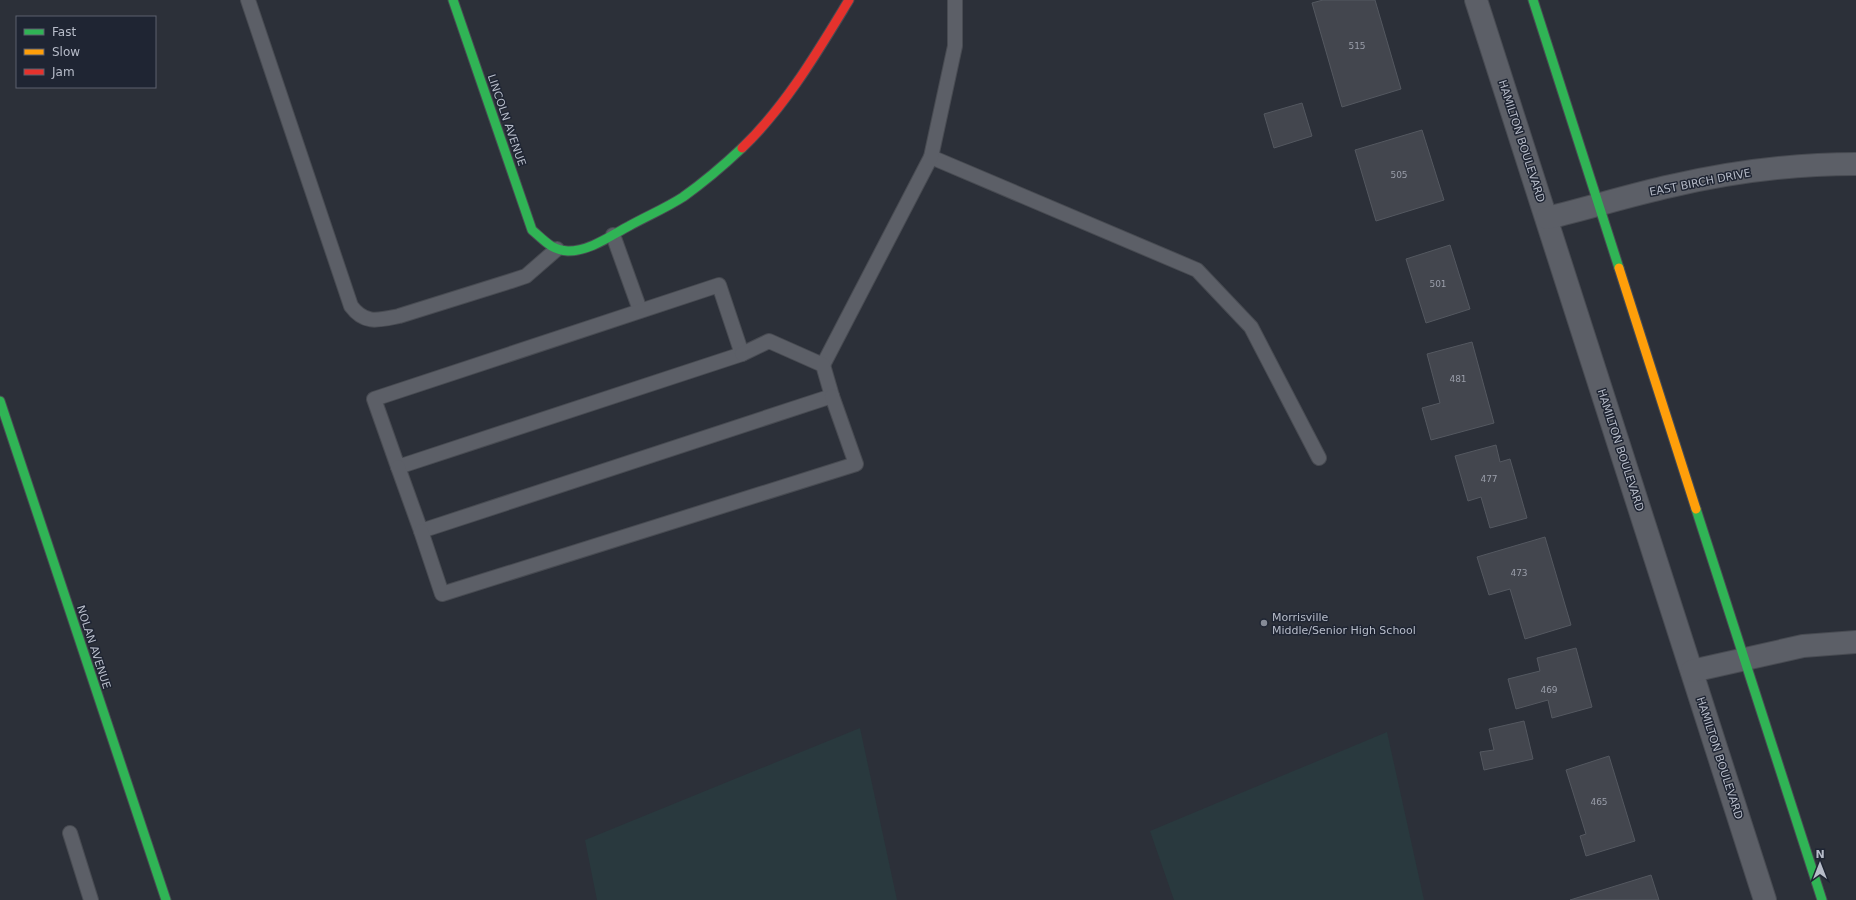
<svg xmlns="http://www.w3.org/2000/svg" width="1856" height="900" font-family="'DejaVu Sans',sans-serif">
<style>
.green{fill:#29393e}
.building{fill:#43464e;stroke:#545860}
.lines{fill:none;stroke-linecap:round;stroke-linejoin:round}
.lane-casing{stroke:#484b52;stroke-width:16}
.street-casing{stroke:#484b52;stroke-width:24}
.fast-casing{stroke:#484b52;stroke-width:11}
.slow-casing{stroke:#484b52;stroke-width:11}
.jam-casing{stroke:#484b52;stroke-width:11}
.lane{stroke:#5c5f67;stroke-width:14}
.street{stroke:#5c5f67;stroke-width:22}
.fast{stroke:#30b455;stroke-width:9}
.slow{stroke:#ff9f0a;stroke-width:9}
.jam{stroke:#e5322d;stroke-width:9}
.poi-dot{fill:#868b97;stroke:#1f2533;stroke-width:1.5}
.labels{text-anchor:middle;stroke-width:3;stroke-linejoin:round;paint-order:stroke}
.number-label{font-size:9px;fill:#9a9eaa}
.street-label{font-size:11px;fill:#b7bcc9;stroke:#1f2533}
.poi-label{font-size:11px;fill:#b7bcc9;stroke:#1f2533;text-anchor:start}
</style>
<rect width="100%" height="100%" fill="#2c3039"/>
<g class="green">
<polygon points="860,728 897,900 597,900 585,840"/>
<polygon points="1387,732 1424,900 1174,900 1150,831"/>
</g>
<g class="building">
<polygon points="1323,0 1375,0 1401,89 1342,107 1312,3"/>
<polygon points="1302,103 1312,136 1274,148 1264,114"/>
<polygon points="1422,130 1444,200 1376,221 1355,150"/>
<polygon points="1450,245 1470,309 1426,323 1406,259"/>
<polygon points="1472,342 1494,423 1431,440 1422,408 1440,403 1427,354"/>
<polygon points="1496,445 1500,462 1510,459 1527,518 1490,528 1481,497 1468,501 1455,456"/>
<polygon points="1545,537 1571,625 1525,639 1510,589 1489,595 1477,557"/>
<polygon points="1576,648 1592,707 1552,718 1548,700 1516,709 1508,679 1540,671 1537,658"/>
<polygon points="1524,721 1533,759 1484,770 1480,752 1494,750 1489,729"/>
<polygon points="1609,756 1635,841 1586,856 1580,836 1586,834 1566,770"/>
<polygon points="1651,875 1659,900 1570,900"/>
</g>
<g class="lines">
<g class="lane-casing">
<g id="lane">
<path d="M 248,0 L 351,306 C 365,325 379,320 399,316 L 511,281 L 526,276 L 557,249"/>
<polyline points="931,157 1197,270 1251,327 1319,458"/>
<polyline points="613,235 640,310"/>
<polygon points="719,285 742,354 398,467 374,399"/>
<polyline points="823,365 931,157 955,46 955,0"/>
<polyline points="398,467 421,531 832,396 823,365 769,341 742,354"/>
<polyline points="421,531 442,594 856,464 832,396"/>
<polyline points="70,833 91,900"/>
</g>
</g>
<g class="street-casing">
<g id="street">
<polyline points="1476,0 1765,900"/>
<path d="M 1547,218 C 1589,208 1630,195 1671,186 C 1731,172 1794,164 1856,164"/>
<polyline points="1692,671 1803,646 1856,642"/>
</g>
</g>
<g class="fast-casing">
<g id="fast">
<path d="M 453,0 L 532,230 C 544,240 551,250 568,251 C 590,251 610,236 629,226 C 647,216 666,208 683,197 C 704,182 724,165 742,148"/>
<polyline points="1533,0 1619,268"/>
<polyline points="0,401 166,900"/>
<polyline points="1696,509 1822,900"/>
</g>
</g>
<g class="slow-casing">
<polyline id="slow" points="1619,268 1696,509"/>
</g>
<g class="jam-casing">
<path id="jam" d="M 742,148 C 786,106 818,51 849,0"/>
</g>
<use href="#lane" class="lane"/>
<use href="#street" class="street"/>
<use href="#fast" class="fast"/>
<use href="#slow" class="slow"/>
<use href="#jam" class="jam"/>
</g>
<circle class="poi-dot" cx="1264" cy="623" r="4"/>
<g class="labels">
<g class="number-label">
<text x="1357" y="49">515</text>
<text x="1399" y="178">505</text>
<text x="1438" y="287">501</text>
<text x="1458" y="382">481</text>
<text x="1489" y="482">477</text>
<text x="1519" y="576">473</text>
<text x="1549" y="693">469</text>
<text x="1599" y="805">465</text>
</g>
<g class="street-label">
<text transform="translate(507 120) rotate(71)" y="4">LINCOLN AVENUE</text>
<text transform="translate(1522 141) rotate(72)" y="4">HAMILTON BOULEVARD</text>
<text transform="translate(1700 182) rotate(-11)" y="4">EAST BIRCH DRIVE</text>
<text transform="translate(1621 450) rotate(72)" y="4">HAMILTON BOULEVARD</text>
<text transform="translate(94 647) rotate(72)" y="4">NOLAN AVENUE</text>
<text transform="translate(1720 758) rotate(72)" y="4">HAMILTON BOULEVARD</text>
</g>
<g class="poi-label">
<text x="1272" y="621">Morrisville<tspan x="1272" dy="13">Middle/Senior High School</tspan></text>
</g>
</g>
<rect x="16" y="16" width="140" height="72" fill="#1f2533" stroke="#5c616f"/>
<rect x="24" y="29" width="20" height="6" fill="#30b455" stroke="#5c616f"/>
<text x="52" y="36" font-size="12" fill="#b7bcc9">Fast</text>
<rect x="24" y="49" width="20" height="6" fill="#ff9f0a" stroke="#5c616f"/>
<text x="52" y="56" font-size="12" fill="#b7bcc9">Slow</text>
<rect x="24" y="69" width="20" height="6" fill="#e5322d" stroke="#5c616f"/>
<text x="52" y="76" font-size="12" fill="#b7bcc9">Jam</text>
<g transform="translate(1820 864)" stroke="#1f2533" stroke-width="3" paint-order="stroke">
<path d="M0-3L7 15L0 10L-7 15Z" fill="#b7bcc9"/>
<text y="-6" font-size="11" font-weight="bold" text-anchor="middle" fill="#b7bcc9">N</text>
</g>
</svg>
